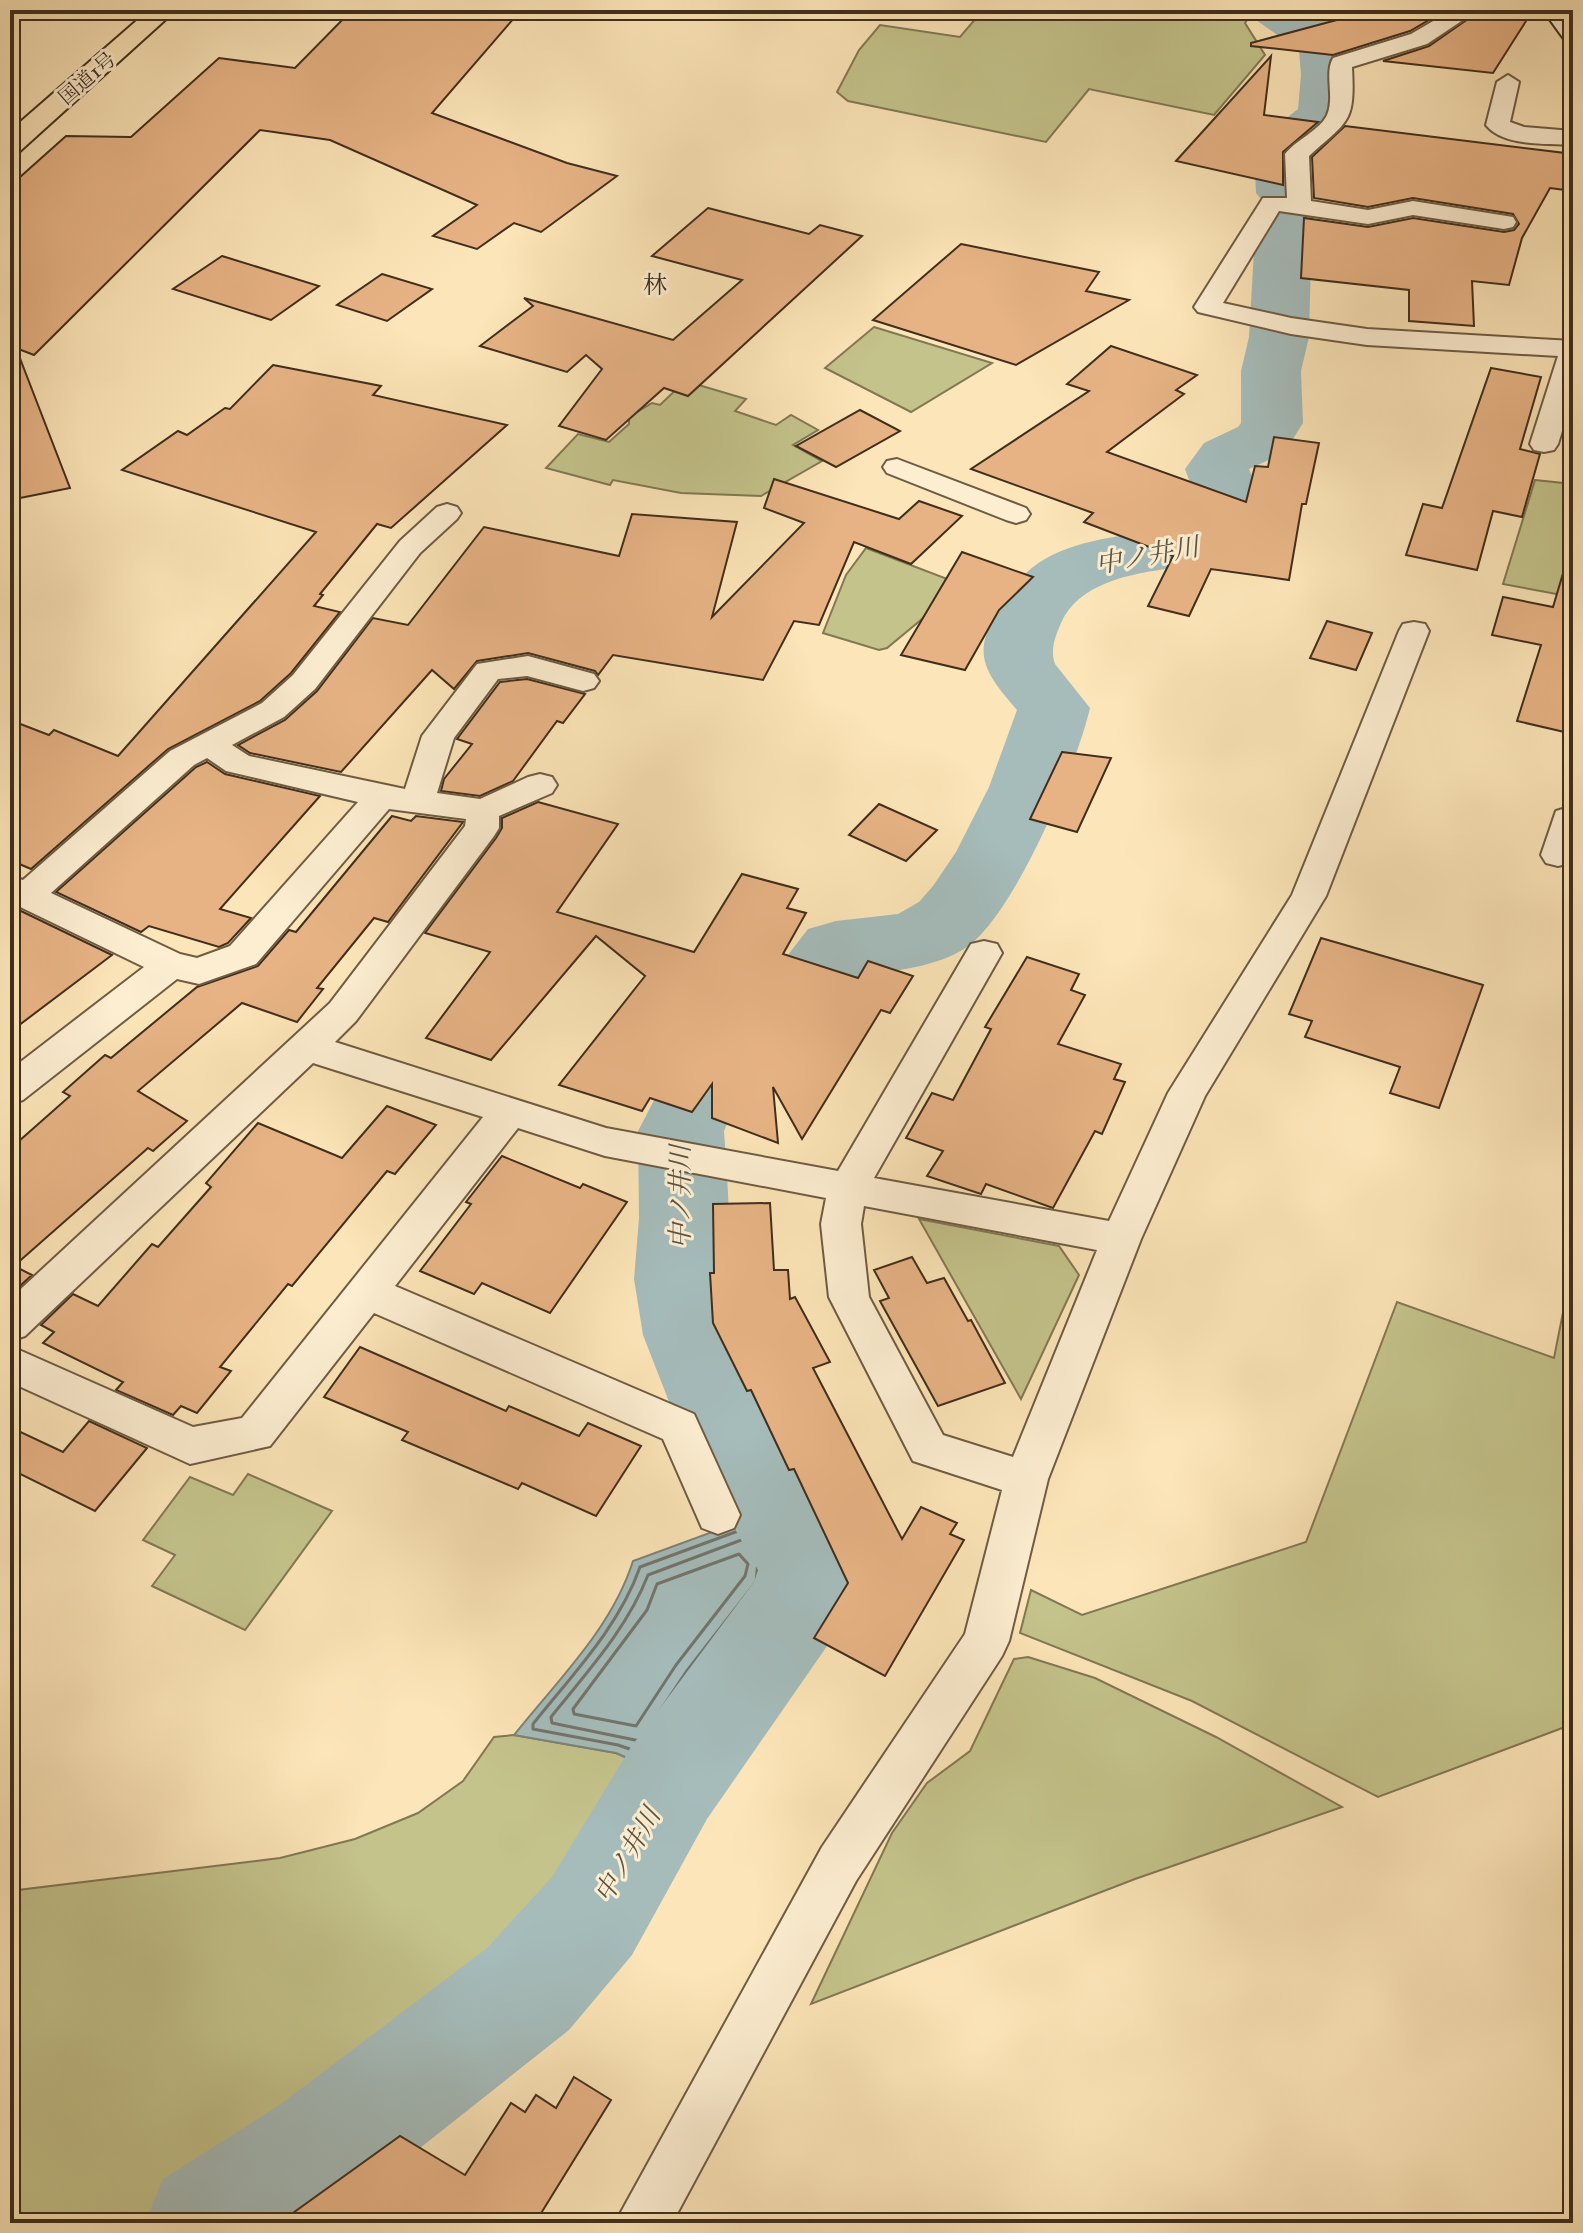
<svg xmlns="http://www.w3.org/2000/svg" width="1583" height="2233" font-family="'IM FELL Great Primer','Noto Serif JP',serif">
<style>
.green{fill:#c4c38b;stroke:#827854;stroke-width:2}
.water{fill:#a5bcbb;stroke:#7d837b;stroke-width:2}
.lines{fill:none;stroke-linecap:round;stroke-linejoin:round}
.shore{stroke:#72756c;stroke-width:3}
.river{fill:#a5bcbb;fill-rule:evenodd}
.building{fill:#e7b385;stroke:#402e1c;stroke-width:2}
.street-casing{stroke:#6f5c43;stroke-width:4}
.secondary-casing{stroke:#402e1c;stroke-width:4}
.highway-casing{stroke:#402e1c;stroke-width:4}
.street{fill:#fdeed1;fill-rule:evenodd}
.secondary{fill:#fdeed1;fill-rule:evenodd}
.highway{fill:#fce5b8;fill-rule:evenodd}
.labels{text-anchor:middle;stroke-width:6;stroke-linejoin:round;paint-order:stroke}
.far-street-label{font-size:20px;fill:#402e1c;stroke:#fdeed1}
.far-quarter-label{font-size:24px;fill:#402e1c;stroke:#fdeed1}
.water-label{font-size:26px;font-style:italic;fill:#595244;stroke:#fdeed1}
</style>
<rect width="100%" height="100%" fill="#fce5b8"/>
<filter id="stains"><feTurbulence type="fractalNoise" baseFrequency=".0025" numOctaves="4"/><feColorMatrix values="0 0 0 0 .2 0 0 0 0 .09 0 0 0 0 .02 0 0 0 .5 -.17"/></filter>
<radialGradient id="worn" r=".72"><stop offset=".6" stop-color="#630" stop-opacity="0"/><stop offset="1" stop-color="#630" stop-opacity=".3"/></radialGradient>
<g class="green">
<polygon points="983,10 1254,10 1245,23 1265,55 1214,115 1089,89 1046,142 848,101 837,92 859,50 880,25 960,37"/>
<polygon points="874,327 992,363 911,412 825,368"/>
<polygon points="685,381 746,399 735,411 776,425 791,415 818,430 793,445 822,461 761,496 681,493 613,480 610,485 546,468 578,434 609,442 629,424 629,417 652,403 660,405"/>
<polygon points="1535,480 1573,484 1573,597 1503,584"/>
<polygon points="866,548 963,585 887,648 879,650 823,633 846,575"/>
<polygon points="919,1219 1059,1246 1079,1275 1021,1399"/>
<polygon points="1573,1262 1573,1724 1378,1797 1192,1701 1020,1633 1031,1590 1082,1615 1306,1542 1397,1302 1554,1358"/>
<polygon points="248,1474 332,1511 245,1630 152,1586 175,1555 143,1540 190,1477 233,1495"/>
<polygon points="1028,1657 1095,1678 1216,1737 1342,1807 1135,1879 811,2004 892,1833 927,1783 970,1751 1014,1659"/>
<polygon points="514,1735 616,1753 646,1766 573,1904 477,2001 314,2122 151,2223 10,2223 10,1891 280,1858 355,1839 418,1813 463,1781 494,1737"/>
</g>
<path class="water" d="M 756,1516 L 776,1552 L 781,1570 L 772,1592 L 701,1682 L 646,1766 L 616,1753 L 514,1735 C 557,1681 612,1628 633,1561 Z"/>
<g class="lines">
<g class="shore">
<path d="M 749,1527 L 753,1528 C 765,1549 773,1563 765,1587 L 694,1677 L 644,1754 L 618,1745 L 533,1729 L 533,1724 C 572,1675 619,1627 640,1567 Z"/>
<path d="M 744,1539 L 749,1541 L 758,1561 L 756,1582 L 686,1672 L 640,1741 L 552,1723 L 551,1717 C 587,1672 627,1629 648,1575 Z"/>
<polygon points="739,1554 748,1564 745,1576 676,1665 636,1726 574,1714 573,1709 647,1610 657,1584"/>
</g>
<path class="river" d="M 1249,10 C 1267,10 1288,6 1306,10 C 1346,18 1362,82 1348,116 C 1342,131 1320,143 1307,154 L 1310,193 L 1301,205 L 1312,217 L 1309,337 L 1301,371 L 1303,423 L 1284,453 L 1249,469 C 1256,486 1275,515 1270,533 C 1256,585 1097,544 1061,623 C 1055,637 1050,650 1055,664 L 1090,708 C 1077,765 1015,913 967,947 C 938,967 894,971 860,975 C 818,1034 783,1077 727,1124 L 724,1131 C 726,1159 728,1188 729,1216 C 729,1257 724,1296 737,1336 C 766,1422 823,1486 861,1566 L 849,1604 L 834,1636 L 707,1819 L 632,1955 L 569,2030 L 367,2190 L 317,2223 L 145,2223 L 163,2179 L 281,2104 L 487,1948 L 552,1877 L 631,1747 L 754,1582 L 758,1570 L 682,1435 L 643,1335 L 634,1279 L 639,1218 L 638,1131 L 663,1083 L 713,1042 L 764,986 L 808,929 L 836,921 L 898,914 L 919,902 L 933,886 L 956,852 L 989,787 L 1017,710 C 986,674 969,653 1000,609 C 1008,598 1015,584 1025,574 C 1057,543 1109,537 1151,532 C 1169,530 1188,529 1205,523 L 1185,469 L 1204,443 L 1238,427 L 1241,423 L 1241,371 L 1249,337 L 1256,217 L 1266,205 L 1256,193 L 1254,149 L 1261,138 L 1298,109 L 1301,75 L 1299,50 L 1256,20 Z"/>
</g>
<g class="building">
<polygon points="352,10 521,10 432,113 567,163 617,176 541,232 514,223 477,249 433,236 477,205 330,140 260,130 34,355 16,348 70,488 10,500 10,186 66,136 131,137 219,58 295,68"/>
<polygon points="1374,10 1446,10 1410,31 1333,55 1251,46 1251,43"/>
<polygon points="1481,10 1533,10 1493,73 1383,61 1429,46"/>
<polygon points="1271,56 1264,115 1318,122 1283,152 1283,185 1176,161"/>
<polygon points="1345,126 1573,154 1573,191 1550,188 1522,238 1509,285 1472,281 1474,326 1409,321 1409,290 1301,278 1304,218 1368,227 1413,218 1504,232 1514,230 1519,224 1513,214 1413,198 1368,207 1314,198 1312,157"/>
<polygon points="708,208 809,234 820,225 862,236 688,396 664,388 606,440 559,426 602,369 586,355 567,372 480,346 533,306 524,298 673,340 742,280 652,256"/>
<polygon points="961,244 1099,272 1086,291 1129,300 1016,365 873,320"/>
<polygon points="222,256 319,286 271,320 173,289"/>
<polygon points="382,274 432,289 387,321 337,305"/>
<polygon points="1111,346 1197,375 1176,390 1184,394 1107,452 1246,502 1255,466 1268,467 1274,437 1319,443 1306,504 1302,504 1289,580 1211,569 1189,616 1148,606 1173,556 1084,522 1093,513 971,469 1089,391 1067,384"/>
<polygon points="273,365 381,386 373,395 507,425 391,528 377,524 320,594 323,595 314,606 340,612 291,673 260,701 168,749 31,869 10,860 10,720 49,735 54,730 118,756 316,532 122,470 178,431 187,435 225,408 230,409"/>
<polygon points="1491,368 1541,377 1520,449 1540,454 1522,517 1493,511 1477,570 1406,555 1423,504 1442,508"/>
<polygon points="860,410 900,431 836,467 796,446"/>
<polygon points="774,479 899,519 919,501 962,516 911,564 854,542 819,625 794,621 763,680 613,655 598,675 595,671 528,653 477,661 454,689 432,670 341,772 250,753 238,745 285,720 317,691 373,618 408,625 484,527 619,556 632,514 737,522 712,617 804,523 764,508"/>
<polygon points="962,552 1033,577 999,610 965,670 901,655"/>
<polygon points="1564,570 1573,571 1573,734 1517,721 1541,645 1492,635 1503,597 1553,607"/>
<polygon points="1327,621 1372,633 1356,670 1310,658"/>
<polygon points="527,679 585,694 563,723 557,721 513,781 480,796 441,791 444,779 472,744 457,739 500,682"/>
<polygon points="1062,752 1111,758 1077,832 1030,819"/>
<polygon points="207,762 225,774 320,796 220,909 251,918 228,943 219,947 149,926 141,932 56,892 196,767"/>
<polygon points="538,802 618,824 557,912 694,952 742,874 798,889 787,908 806,913 783,954 858,978 868,961 913,976 890,1013 881,1010 802,1139 773,1087 778,1143 712,1118 712,1084 692,1112 650,1098 642,1111 559,1085 645,976 596,936 491,1060 426,1038 490,952 425,933 496,838 502,828 502,818"/>
<polygon points="879,804 937,830 906,861 849,835"/>
<polygon points="392,816 411,821 416,816 463,822 388,922 374,918 317,988 323,989 297,1022 242,1003 138,1091 187,1121 153,1151 148,1148 14,1266 32,1275 10,1295 10,1149 70,1096 63,1092 105,1055 111,1058 197,987 258,966 289,930 296,932"/>
<polygon points="21,911 112,955 10,1032 10,921"/>
<polygon points="1321,938 1483,985 1439,1108 1390,1093 1400,1067 1305,1037 1312,1021 1289,1014"/>
<polygon points="1027,957 1079,974 1071,990 1085,995 1058,1044 1121,1064 1114,1079 1125,1082 1102,1134 1095,1131 1053,1208 986,1184 981,1194 927,1176 943,1151 906,1138 932,1093 953,1100 991,1029 985,1027"/>
<polygon points="387,1106 436,1125 395,1174 387,1171 292,1286 288,1284 220,1367 231,1371 197,1413 181,1406 173,1415 116,1390 123,1382 43,1343 54,1332 41,1325 73,1294 98,1306 152,1244 158,1247 211,1187 206,1183 258,1123 342,1158"/>
<polygon points="502,1156 580,1188 583,1184 627,1202 550,1313 482,1283 474,1294 420,1271 471,1204 466,1202"/>
<polygon points="770,1203 774,1270 788,1270 790,1299 795,1297 830,1362 813,1368 902,1539 921,1507 957,1523 950,1534 964,1540 885,1676 814,1638 848,1583 794,1469 789,1470 751,1390 747,1391 713,1323 710,1273 714,1273 713,1204"/>
<polygon points="912,1257 927,1283 944,1278 968,1321 971,1320 1005,1383 938,1406 880,1301 889,1298 874,1270"/>
<polygon points="360,1347 506,1411 509,1406 579,1436 588,1423 641,1446 596,1516 522,1483 518,1489 402,1440 408,1432 324,1397"/>
<polygon points="89,1421 147,1448 95,1511 10,1469 10,1427 63,1452"/>
<polygon points="574,2077 611,2100 535,2223 279,2223 400,2136 465,2175 511,2103 525,2112 536,2095 556,2108"/>
</g>
<g class="lines">
<g class="street-casing">
<g id="street">
<path d="M 1452,10 L 1478,10 L 1427,44 L 1352,67 C 1355,123 1349,120 1309,156 L 1311,201 L 1368,210 L 1413,201 L 1513,217 L 1516,222 L 1513,227 L 1504,229 L 1413,215 L 1368,224 L 1279,211 L 1223,303 L 1291,318 L 1367,329 L 1573,341 L 1573,395 L 1558,444 L 1554,450 L 1544,452 L 1534,450 L 1530,444 L 1558,356 L 1367,345 L 1291,334 L 1198,312 L 1194,307 L 1263,198 L 1287,198 L 1285,154 C 1296,140 1320,130 1327,115 C 1335,97 1324,74 1333,58 L 1411,34 Z"/>
<path d="M 1508,75 L 1519,82 L 1510,122 L 1524,127 L 1573,131 L 1573,145 C 1548,143 1503,147 1486,125 L 1497,82 Z"/>
<polygon points="897,459 1026,508 1030,514 1026,520 1016,523 1006,520 887,473 883,467 887,461"/>
<path d="M 447,504 L 457,507 L 461,513 L 457,519 L 420,553 L 315,689 L 284,717 L 232,745 L 249,756 L 405,789 L 422,736 L 477,664 L 528,656 L 594,674 L 599,681 L 594,688 L 583,691 L 527,676 L 498,679 L 454,738 L 437,793 L 480,799 L 528,777 L 540,774 L 552,777 L 557,785 L 552,793 L 499,816 L 499,828 L 494,836 L 356,1021 L 335,1042 L 606,1128 L 838,1171 L 971,944 L 984,941 L 997,944 L 1002,953 L 874,1178 L 1109,1221 L 1168,1093 L 1292,895 L 1399,631 L 1403,624 L 1414,622 L 1425,624 L 1429,631 L 1326,896 L 1205,1096 L 1141,1239 L 1048,1479 L 1009,1641 L 1002,1656 L 856,1881 L 672,2223 L 615,2223 L 822,1847 L 965,1634 L 1002,1490 L 913,1461 L 829,1297 L 821,1224 L 826,1198 L 605,1156 L 518,1128 L 395,1286 L 694,1414 L 740,1515 L 734,1528 L 718,1534 L 702,1528 L 663,1439 L 374,1313 L 270,1446 L 190,1464 L 10,1382 L 10,1346 L 193,1427 L 242,1418 L 483,1117 L 313,1063 L 25,1336 L 10,1341 L 10,1299 L 330,1003 L 465,826 L 466,819 L 389,809 L 256,964 L 199,984 L 177,979 L 23,1100 L 10,1104 L 10,1070 L 144,967 L 10,902 L 10,876 L 23,880 L 170,751 L 262,703 L 293,675 L 400,541 L 437,507 ZM 207,758 L 226,771 L 358,802 L 230,946 L 197,958 L 180,954 L 51,893 L 194,765 ZM 864,1206 L 1097,1250 L 1013,1457 L 943,1435 L 869,1297 L 861,1224 Z"/>
<polygon points="1573,806 1573,858 1570,863 1558,866 1546,863 1541,855 1556,811"/>
</g>
</g>
<g class="secondary-casing">
<polygon id="secondary" points="1543,10 1568,10 1573,17 1573,42 1564,39"/>
</g>
<g class="highway-casing">
<polygon id="highway" points="149,10 176,10 20,151 10,153 10,131"/>
</g>
<use href="#street" class="street"/>
<use href="#secondary" class="secondary"/>
<use href="#highway" class="highway"/>
</g>
<g class="labels">
<g class="far-street-label">
<text transform="translate(87 78) rotate(-41)" y="7">国道1号</text>
</g>
<g class="far-quarter-label">
<text x="655" y="293">林</text>
</g>
<g class="water-label">
<text transform="translate(1147 555) rotate(-10)" y="9">中ノ井川</text>
<text transform="translate(680 1197) rotate(-90)" y="9">中ノ井川</text>
<text transform="translate(627 1855) rotate(-60)" y="9">中ノ井川</text>
</g>
</g>
<rect width="1583" height="2233" fill="none" stroke="#fce5b8" stroke-width="40"/>
<rect x="12" y="12" width="1559" height="2209" fill="none" stroke="#402e1c" stroke-width="4"/>
<rect x="20" y="20" width="1543" height="2193" fill="none" stroke="#402e1c" stroke-width="2"/>
<rect width="100%" height="100%" filter="url(#stains)"/>
<rect width="100%" height="100%" fill="url(#worn)"/>
</svg>
